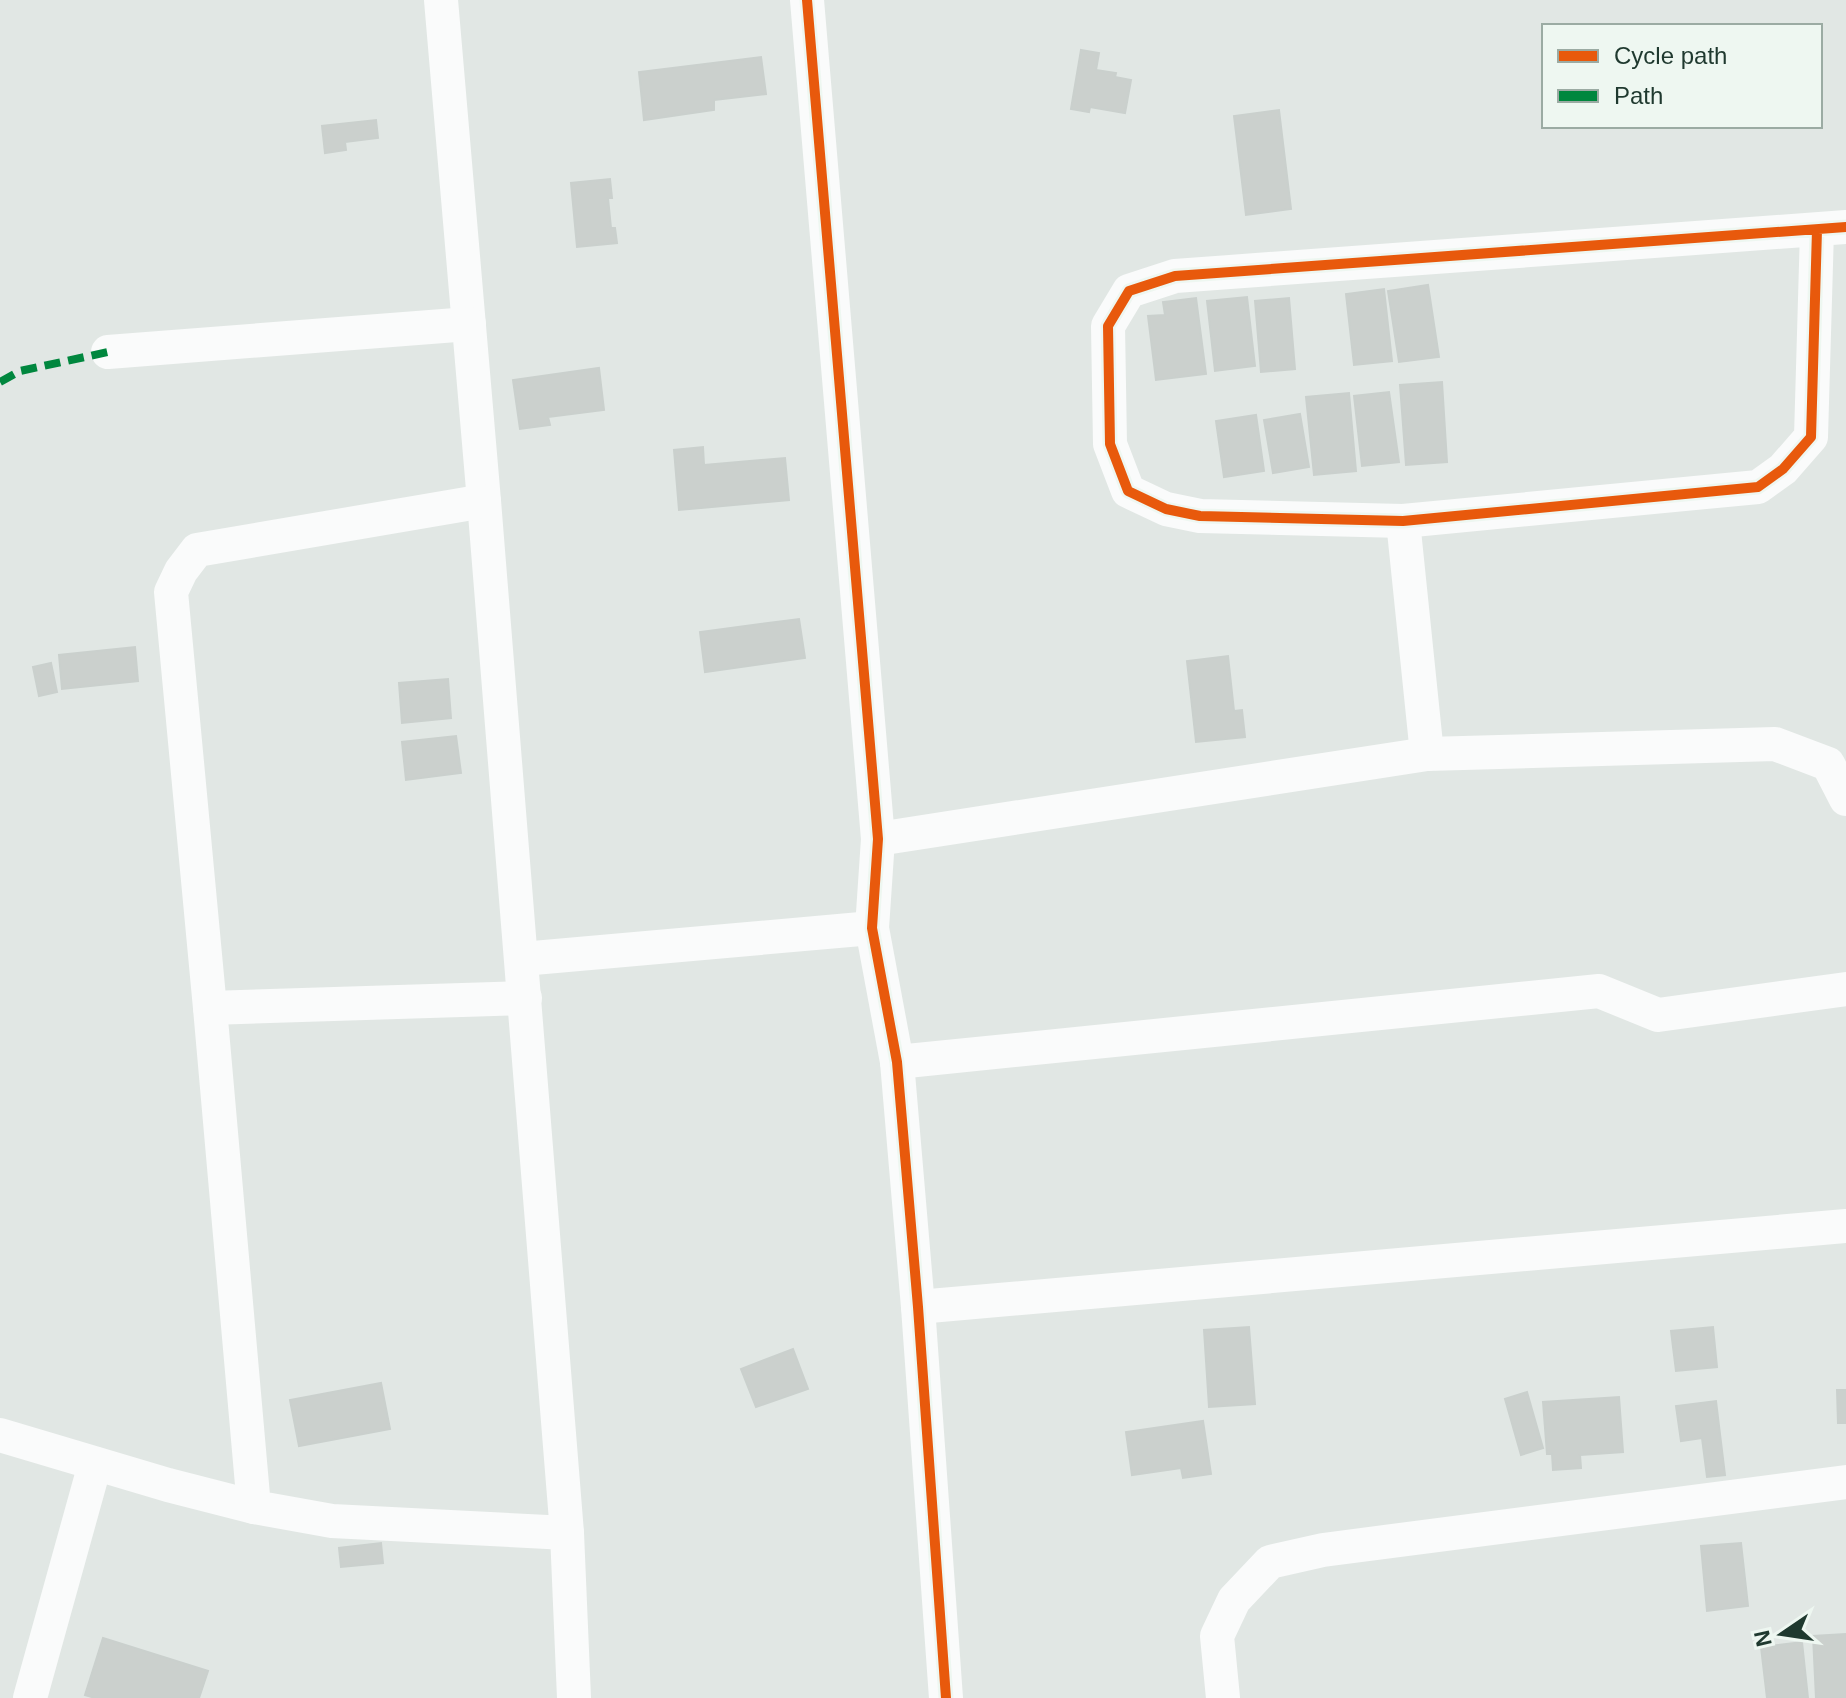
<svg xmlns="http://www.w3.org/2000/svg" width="1846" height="1698" font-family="Helvetica,sans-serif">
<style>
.building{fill:#cbd0cd;stroke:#cad0cd;stroke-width:2}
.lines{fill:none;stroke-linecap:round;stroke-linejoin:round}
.minor{stroke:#fafbfb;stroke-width:34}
.quiet{stroke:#00873e;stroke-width:8;stroke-dasharray:16 8;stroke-linecap:butt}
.cycleway-casing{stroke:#eef7f1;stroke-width:15}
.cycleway{stroke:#e8590c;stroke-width:10}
</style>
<rect width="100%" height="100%" fill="#e1e7e4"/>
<g class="building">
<polygon points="1081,50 1099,53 1096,70 1116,73 1115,77 1131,80 1125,113 1090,107 1089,112 1071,109"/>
<polygon points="761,57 766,94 714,100 714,110 644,120 639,72"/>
<polygon points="1279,110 1291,209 1246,215 1234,116"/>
<polygon points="376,120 378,138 345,142 346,150 325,153 322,126"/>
<polygon points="610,179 612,198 608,198 611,228 615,228 617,243 577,247 571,183"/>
<polygon points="1428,285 1439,357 1399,362 1388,291"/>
<polygon points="1384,289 1392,361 1354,365 1346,294"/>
<polygon points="1247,297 1255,366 1215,371 1207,301"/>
<polygon points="1196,298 1206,374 1156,380 1148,316 1165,315 1163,302"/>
<polygon points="1289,298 1295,369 1261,372 1255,301"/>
<polygon points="599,368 604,410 548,417 550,425 520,429 513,380"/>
<polygon points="1442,382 1447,462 1406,465 1400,385"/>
<polygon points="1389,392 1399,462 1362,466 1354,396"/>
<polygon points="1349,393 1356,471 1314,475 1306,397"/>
<polygon points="1300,414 1309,467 1273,473 1264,420"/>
<polygon points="1256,415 1264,471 1224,477 1216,421"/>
<polygon points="703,447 704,465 785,458 789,500 679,510 674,450"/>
<polygon points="799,619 805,658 705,672 700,632"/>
<polygon points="135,647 138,681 62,689 59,655"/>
<polygon points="1228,656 1234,711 1242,710 1245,737 1196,742 1187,661"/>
<polygon points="51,663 57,692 39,696 33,667"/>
<polygon points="448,679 451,718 402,723 399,683"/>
<polygon points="456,736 461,773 406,780 402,742"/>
<polygon points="1249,1327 1255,1404 1209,1407 1204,1330"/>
<polygon points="1713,1327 1717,1367 1676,1371 1671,1331"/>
<polygon points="793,1349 808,1389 756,1407 741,1369"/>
<polygon points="381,1383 390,1429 299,1446 290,1400"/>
<polygon points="1837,1390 1846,1390 1846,1423 1838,1423"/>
<polygon points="1527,1392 1543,1448 1521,1455 1505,1399"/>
<polygon points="1619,1397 1623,1452 1580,1455 1581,1468 1553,1470 1552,1454 1547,1454 1543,1402"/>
<polygon points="1716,1401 1725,1475 1707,1477 1702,1438 1681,1441 1676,1406"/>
<polygon points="1203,1421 1211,1474 1183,1478 1181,1468 1132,1475 1126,1432"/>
<polygon points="381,1543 383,1563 341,1567 339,1548"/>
<polygon points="1741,1543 1748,1606 1707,1611 1701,1546"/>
<polygon points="1846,1634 1846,1698 1816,1698 1813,1636"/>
<polygon points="103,1638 208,1671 199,1698 95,1698 85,1695"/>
<polygon points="1802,1642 1808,1698 1767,1698 1761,1647"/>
</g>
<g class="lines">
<g class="minor">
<polyline points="441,0 484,501 567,1533 574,1698"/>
<polyline points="807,0 878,839 872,928 897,1062 918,1307 946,1698"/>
<polyline points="1817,230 1811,437 1783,469 1758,487 1403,521 1200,516 1166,509 1128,491 1110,444 1108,326 1129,291 1175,276 1846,227"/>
<polyline points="108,352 469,324"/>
<polyline points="484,501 197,550 181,571 171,592 210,1008 254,1507 332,1521 567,1533"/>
<polyline points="1403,521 1427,754"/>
<polyline points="878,839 1427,754 1775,744 1828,764 1846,799"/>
<polyline points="522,959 872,928"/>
<polyline points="210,1008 525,998"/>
<polyline points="897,1062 1599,991 1658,1015 1846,989"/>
<polyline points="918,1307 1846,1226"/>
<polyline points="0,1435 168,1485 254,1507"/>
<polyline points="30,1698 95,1464"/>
<polyline points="1223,1698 1217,1636 1234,1600 1270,1562 1323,1550 1846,1482"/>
</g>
<polyline class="quiet" points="0,382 20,371 108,352"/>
<g class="cycleway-casing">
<g id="cycleway">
<polyline points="807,0 878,839 872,928 897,1062 918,1307 946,1698"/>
<polyline points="1817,230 1811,437 1783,469 1758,487 1403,521 1200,516 1166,509 1128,491 1110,444 1108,326 1129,291 1175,276 1846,227"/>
</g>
</g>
<use href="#cycleway" class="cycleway"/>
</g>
<rect x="1542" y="24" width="280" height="104" fill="#eef7f1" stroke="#9baba3" stroke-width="2"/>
<rect x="1558" y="50" width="40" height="12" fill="#e8590c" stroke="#9baba3" stroke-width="2"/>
<text x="1614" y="64" font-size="24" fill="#1f392f">Cycle path</text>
<rect x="1558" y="90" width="40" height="12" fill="#00873e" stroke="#9baba3" stroke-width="2"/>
<text x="1614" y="104" font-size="24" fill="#1f392f">Path</text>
<g transform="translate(1782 1634) rotate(257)" stroke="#eef7f1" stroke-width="6" paint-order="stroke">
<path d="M0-6L14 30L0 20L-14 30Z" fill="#1f392f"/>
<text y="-12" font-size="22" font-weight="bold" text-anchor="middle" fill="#1f392f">N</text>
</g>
</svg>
